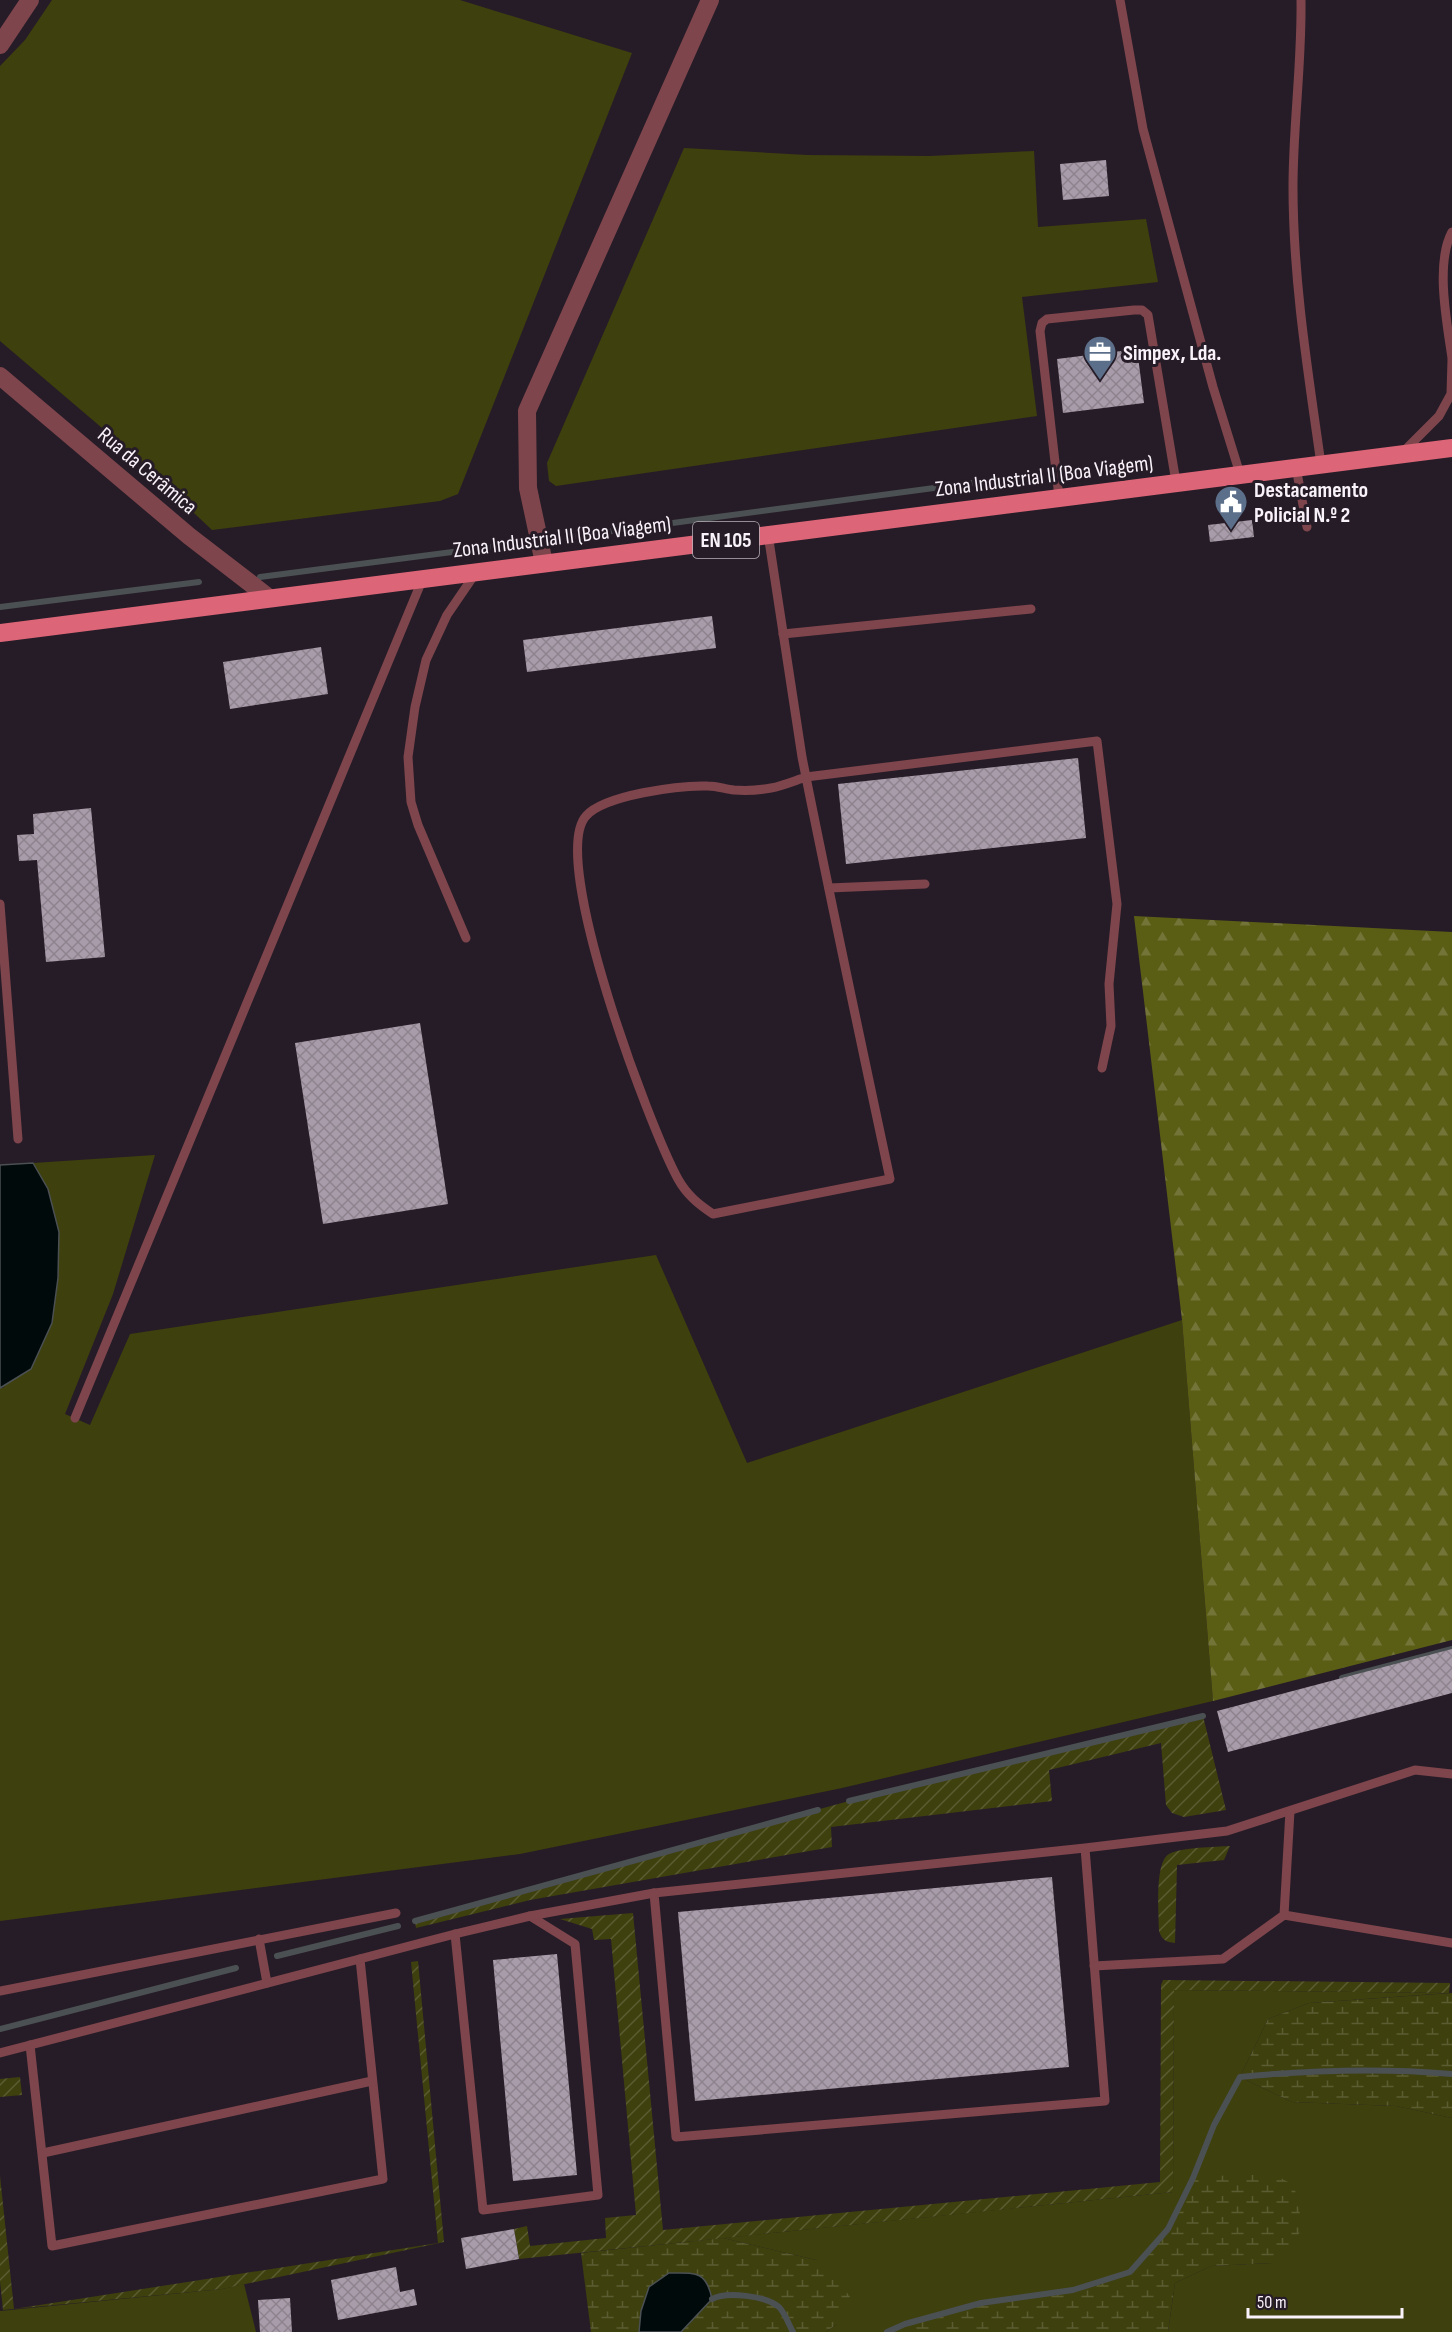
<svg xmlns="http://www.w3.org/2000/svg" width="1452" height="2332" font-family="'Sofia Sans Condensed',sans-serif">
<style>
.grass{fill:#3e400e}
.forest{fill:url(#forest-firs)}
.wetland{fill:url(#wetland-marsh)}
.garden{fill:url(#garden-furrows)}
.water{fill:#000a0b;stroke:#4b5053;stroke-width:1.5}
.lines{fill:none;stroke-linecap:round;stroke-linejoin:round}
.stream{stroke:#4b5053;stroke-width:6}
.building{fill:url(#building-cross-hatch)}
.service{stroke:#7e454c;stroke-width:9}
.minor{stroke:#7e454c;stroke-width:18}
.primary{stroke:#dc6577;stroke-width:18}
.labels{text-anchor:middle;stroke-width:6;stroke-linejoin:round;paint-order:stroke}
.shield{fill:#261c27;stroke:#bab2bb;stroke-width:1.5}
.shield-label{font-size:21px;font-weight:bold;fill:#f9f2fa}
.poi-label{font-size:22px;font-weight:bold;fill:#f9f2fa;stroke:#261c27;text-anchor:start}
.street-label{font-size:22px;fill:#f9f2fa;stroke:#261c27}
</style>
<defs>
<pattern id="forest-firs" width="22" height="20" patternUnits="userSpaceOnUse" patternTransform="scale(1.5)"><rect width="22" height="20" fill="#5a5d14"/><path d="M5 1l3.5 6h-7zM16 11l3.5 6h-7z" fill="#727537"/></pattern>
<pattern id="wetland-marsh" width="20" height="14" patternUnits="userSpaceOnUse" patternTransform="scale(1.5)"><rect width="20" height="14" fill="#3e400e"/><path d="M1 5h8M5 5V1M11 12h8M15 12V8" fill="none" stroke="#5b5c32"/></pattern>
<pattern id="garden-furrows" width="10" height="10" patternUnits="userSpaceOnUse" patternTransform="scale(1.5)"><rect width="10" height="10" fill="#3e400e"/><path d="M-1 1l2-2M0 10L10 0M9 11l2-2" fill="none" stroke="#5b5c32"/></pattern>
<pattern id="building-cross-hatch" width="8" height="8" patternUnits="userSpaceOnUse" patternTransform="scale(1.5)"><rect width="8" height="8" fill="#a99caa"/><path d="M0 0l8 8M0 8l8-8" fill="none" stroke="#8d838e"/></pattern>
</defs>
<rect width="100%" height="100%" fill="#261c27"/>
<g class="grass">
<polygon points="52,0 460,0 632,53 458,494 440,501 212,530 122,445 0,341 0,66 25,40"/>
<polygon points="684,148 807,155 930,156 1034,151 1038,227 1146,219 1158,282 1022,297 1037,416 556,486 549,481 547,463"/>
<polygon points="155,1155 113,1294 65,1414 90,1425 130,1334 656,1255 747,1463 1182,1320 1213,1701 842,1788 520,1854 0,1921 0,1388 3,1388 52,1323 58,1278 59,1232 48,1189 33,1163"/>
<polygon points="1174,1990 1449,1993 1309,2003 1268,2019 1240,2077 1292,2102 1396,2106 1452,2118 1452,2332 1168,2332 1175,2283 1211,2266 1273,2263 1193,2178 1168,2229 1130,2272 1073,2290 981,2303 905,2324 887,2332 826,2332 837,2324 816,2260 723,2238 1173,2192"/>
<polygon points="244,2284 256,2332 0,2332 0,2311 222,2289"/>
</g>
<polygon class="forest" points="1134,916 1452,932 1452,1640 1213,1701 1182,1320"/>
<g class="wetland">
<polygon points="1452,1993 1452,2118 1396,2106 1292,2102 1240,2077 1268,2019 1309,2003"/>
<polygon points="1269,2172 1294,2185 1303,2229 1273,2263 1211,2266 1175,2283 1168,2332 887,2332 905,2324 981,2303 1073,2290 1130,2272 1168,2229 1193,2178"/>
<polygon points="723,2238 816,2260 850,2296 837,2324 826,2332 681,2332 683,2328 641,2311 639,2332 591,2332 581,2253"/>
</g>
<g class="garden">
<polygon points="1203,1716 1226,1810 1184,1817 1172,1813 1166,1805 1161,1743 1049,1770 1052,1801 831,1827 832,1847 530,1900 416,1928 415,1921 849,1801"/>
<path d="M 1230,1846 L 1224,1860 L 1177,1865 L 1175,1943 C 1166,1942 1162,1940 1159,1931 C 1159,1915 1154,1862 1169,1854 C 1182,1847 1215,1847 1230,1846 Z"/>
<polygon points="633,1913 663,2230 1160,2182 1161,1985 1163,1980 1450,1983 1449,1993 1174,1990 1173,2192 519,2259 514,2229 527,2226 530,2246 606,2238 605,2218 636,2215 611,1939 594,1940 592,1929 560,1919"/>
<polygon points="418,1961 444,2242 222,2289 3,2310 0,2281 0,2176 14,2309 438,2243 411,1962"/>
<polygon points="20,2077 22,2095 0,2097 0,2079"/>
</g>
<g class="water">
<polygon points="33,1163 48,1189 59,1232 58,1278 52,1323 31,1369 0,1388 0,1165"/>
<path d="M 669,2273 C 695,2273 706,2270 712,2299 L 681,2332 L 639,2332 L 641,2311 L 649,2287 Z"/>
</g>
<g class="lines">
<g class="stream">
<polyline points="568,537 1039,474"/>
<polyline points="260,577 530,542"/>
<polyline points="0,607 199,582"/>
<polyline points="1342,1678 1452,1649"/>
<polyline points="849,1801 1203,1716"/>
<polyline points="415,1921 818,1810"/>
<polyline points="277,1956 398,1926"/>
<polyline points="0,2029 236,1968"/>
<path d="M 712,2299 C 727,2291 766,2296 779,2307 C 785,2313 789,2325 793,2332"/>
<path d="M 887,2332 L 905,2324 L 981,2303 L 1073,2290 L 1130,2272 L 1168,2229 L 1193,2178 L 1214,2125 L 1240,2077 C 1311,2070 1381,2068 1452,2074"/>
</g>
</g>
<g class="building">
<polygon points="1106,160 1109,196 1063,200 1060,164"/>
<polygon points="1137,349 1144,403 1063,413 1057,359"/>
<polygon points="1252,520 1254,537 1210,542 1208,525"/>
<polygon points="712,616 716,648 527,672 523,640"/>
<polygon points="321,647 328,694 230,709 223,662"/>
<polygon points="1078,758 1086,838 846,864 838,784"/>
<polygon points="91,808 105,957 46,962 37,860 19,861 17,835 34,834 33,814"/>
<polygon points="420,1023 448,1204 323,1224 295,1043"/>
<polygon points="1452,1649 1452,1693 1228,1752 1217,1711"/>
<polygon points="1052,1877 1069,2067 695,2101 678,1912"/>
<polygon points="557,1954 577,2175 513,2181 493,1960"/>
<polygon points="514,2229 519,2259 466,2269 461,2238"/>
<polygon points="396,2267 400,2292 414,2289 417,2305 338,2320 331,2280"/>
<polygon points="290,2298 292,2332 260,2332 258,2300"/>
</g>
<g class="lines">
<g class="service">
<polyline points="1120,0 1143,129 1213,387 1240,474"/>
<path d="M 1301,0 C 1302,63 1293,125 1293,187 C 1293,280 1308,372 1321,464"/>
<path d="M 1452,232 C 1435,263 1447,323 1452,358"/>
<polyline points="1404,451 1439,416 1451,394 1452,360"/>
<polyline points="1296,467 1307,527"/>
<polyline points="1059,497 1040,331 1042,323 1047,319 1134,310 1142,310 1148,315 1176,482"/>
<path d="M 768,534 L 802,757 C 830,898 860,1038 890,1179 L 713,1214 C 698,1204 687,1195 678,1179 C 650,1128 548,858 586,816 C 604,795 680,785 708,786 C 717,786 725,789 734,790 C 746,791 760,790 771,788 C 782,786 794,781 806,777 L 1097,741 L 1117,904 L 1109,984 L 1111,1026 L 1102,1068"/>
<polyline points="783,634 1031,609"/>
<polyline points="829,888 925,884"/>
<polyline points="0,904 18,1139"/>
<polyline points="466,938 418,825 411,802 408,757 415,707 426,660 447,615 475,574"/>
<polyline points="75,1418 423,578"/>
<polyline points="1085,1848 1105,2101 676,2137 654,1893 1085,1848 1227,1831 1415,1770 1452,1774"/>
<polyline points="1284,1915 1452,1943"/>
<polyline points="455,1934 483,2210 598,2195 575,1944 530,1916"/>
<polyline points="259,1939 267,1983"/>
<polyline points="1094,1966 1223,1959 1284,1915 1290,1811"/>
<polyline points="0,1991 396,1913"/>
<polyline points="30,2045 52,2246 383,2179 360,1959"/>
<polyline points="0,2053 455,1934 530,1916 654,1893"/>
<polyline points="43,2153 372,2081"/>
</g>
<g class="minor">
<polyline points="0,45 30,0"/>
<polyline points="0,376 189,536 268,597"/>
<polyline points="544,563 528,488 527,411 710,0"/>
</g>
<polyline class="primary" points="0,633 1452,448"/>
</g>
<defs>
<g id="office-pin" transform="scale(1.725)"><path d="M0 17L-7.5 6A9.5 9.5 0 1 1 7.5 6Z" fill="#5c6f8a" stroke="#261c27"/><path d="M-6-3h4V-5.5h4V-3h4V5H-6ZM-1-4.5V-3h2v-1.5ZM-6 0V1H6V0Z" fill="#fff"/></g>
<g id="civic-pin" transform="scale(1.725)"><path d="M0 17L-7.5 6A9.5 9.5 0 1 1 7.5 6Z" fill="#5c6f8a" stroke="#261c27"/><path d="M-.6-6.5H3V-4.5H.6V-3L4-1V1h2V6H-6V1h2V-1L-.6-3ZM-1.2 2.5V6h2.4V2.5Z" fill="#fff"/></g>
</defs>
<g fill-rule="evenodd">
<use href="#office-pin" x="1100" y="352"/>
<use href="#civic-pin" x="1231" y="502"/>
</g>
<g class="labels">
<rect class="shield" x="693" y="522" width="66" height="36" rx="4.5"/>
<g class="shield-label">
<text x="726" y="547">EN 105</text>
</g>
<g class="poi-label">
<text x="1123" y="360">Simpex, Lda.</text>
<text x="1254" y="497">Destacamento<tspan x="1254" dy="25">Policial N.º 2</tspan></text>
</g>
<g class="street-label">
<text transform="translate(148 470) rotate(40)" y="8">Rua da Cerâmica</text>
<text transform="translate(1044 475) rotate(-7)" y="8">Zona Industrial II (Boa Viagem)</text>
<text transform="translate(562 536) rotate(-7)" y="8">Zona Industrial II (Boa Viagem)</text>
</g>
</g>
<path d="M1248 2308v9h154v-9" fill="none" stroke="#f9f2fa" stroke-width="3"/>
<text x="1257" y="2308" font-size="18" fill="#f9f2fa" stroke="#261c27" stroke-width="4.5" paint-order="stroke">50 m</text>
</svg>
